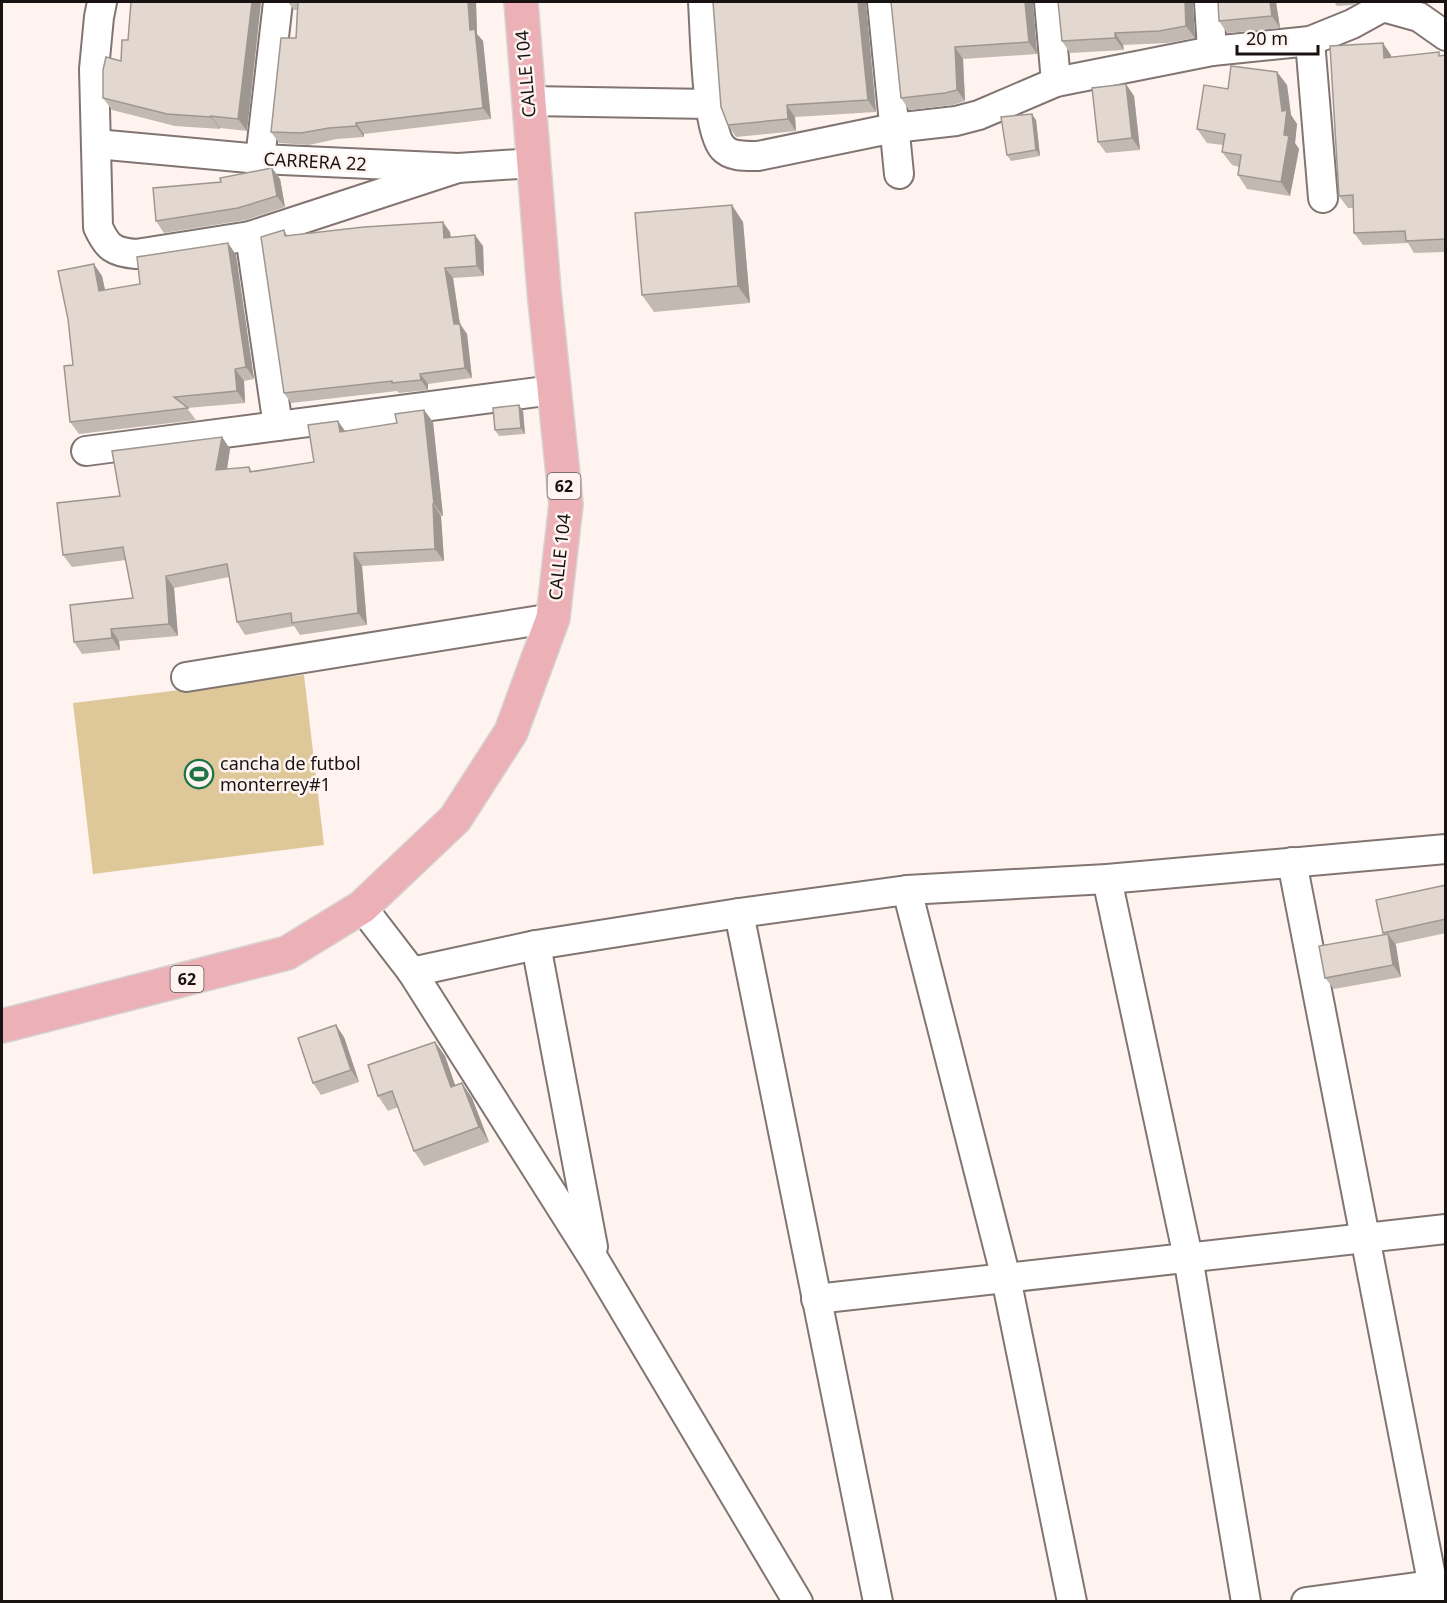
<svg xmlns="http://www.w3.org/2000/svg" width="1447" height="1603" font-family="'Noto Sans',sans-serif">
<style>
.green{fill:#dec89a}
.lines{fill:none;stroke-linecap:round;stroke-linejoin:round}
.street-casing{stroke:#817572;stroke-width:32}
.primary-casing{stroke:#d5d5d4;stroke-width:36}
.street{stroke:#fff;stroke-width:28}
.primary{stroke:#ecb0b7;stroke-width:33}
.wall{fill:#c2bab2}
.shaded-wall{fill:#9e9791}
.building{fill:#e2d8cf;stroke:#9e9791;stroke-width:1.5}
.labels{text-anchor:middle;stroke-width:5;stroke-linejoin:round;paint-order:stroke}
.shield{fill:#fff3f0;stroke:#5d5655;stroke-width:1.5}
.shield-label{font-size:16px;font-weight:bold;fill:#181312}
.street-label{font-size:18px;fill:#181312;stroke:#fff3f0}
.poi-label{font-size:18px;fill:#181312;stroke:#fff3f0;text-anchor:start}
</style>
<rect width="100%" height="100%" fill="#fff3f0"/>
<polygon class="green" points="304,675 324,845 93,874 73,703"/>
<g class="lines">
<g class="street-casing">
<g id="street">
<path d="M 102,2 L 99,17 L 94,69 L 98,227 C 107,247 113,252 136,254 L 250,236 L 458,168"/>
<path d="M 703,2 C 705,29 706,131 723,148 C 731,157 747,156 758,156 L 894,128 L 956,121 L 979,115 L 1056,82 L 1212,51 L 1310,41 L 1352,24 L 1383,7 L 1419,17 L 1446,36"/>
<polyline points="882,2 899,174"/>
<polyline points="1049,2 1056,82"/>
<polyline points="1209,2 1212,51"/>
<polyline points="1310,41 1323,198"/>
<polyline points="529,101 710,104"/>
<polyline points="96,144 260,159 458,168 533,163"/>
<polyline points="260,159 278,2"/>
<polyline points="250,236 278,426"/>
<polyline points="86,451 553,390"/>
<polyline points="186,677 553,618"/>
<polyline points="1292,862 1436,1602"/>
<polyline points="1107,879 1188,1257 1246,1602"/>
<polyline points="907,890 1006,1278 1072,1602"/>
<polyline points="362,907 412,972 595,1261 798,1602"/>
<polyline points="739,913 878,1602"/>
<polyline points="536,945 593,1247"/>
<polyline points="412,972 536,945 739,913 907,890 1107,879 1446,849"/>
<polyline points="816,1299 1446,1229"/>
<polyline points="1306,1602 1446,1583"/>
</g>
</g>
<g class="primary-casing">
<polyline id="primary" points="2,1026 287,953 362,907 455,819 511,732 553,618 566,504 544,291 521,2"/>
</g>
<use href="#street" class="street"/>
<use href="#primary" class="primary"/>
</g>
<g class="wall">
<polygon points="261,2 247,131 220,128 220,129 175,126 112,110 103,98 121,61 128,40"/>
<polygon points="288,2 476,2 477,34 483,41 491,119 364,134 364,137 337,139 309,145 279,143 271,132 296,38 297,10 294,10"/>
<polygon points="891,2 1033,3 1037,54 963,59 965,101 953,105 909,110 901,98"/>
<polygon points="1058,2 1193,2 1195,38 1167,43 1123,45 1124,50 1070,53 1062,41"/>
<polygon points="1218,2 1276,2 1280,28 1227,33 1219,21"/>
<polygon points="1334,2 1359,2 1352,5 1337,6"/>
<polygon points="866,4 876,112 795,117 796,131 736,137 728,125"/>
<polygon points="1391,55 1391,57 1446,55 1446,252 1414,253 1408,243 1363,245 1354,233 1353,208 1348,208 1339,196"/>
<polygon points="1277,72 1287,85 1291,115 1297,124 1295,143 1299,149 1290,196 1247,189 1238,175 1239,167 1232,165 1222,152 1223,145 1207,143 1197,129 1228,89"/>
<polygon points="1134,96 1140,150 1106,153 1098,142"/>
<polygon points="1036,120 1040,156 1011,161 1007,155"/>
<polygon points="272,168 280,179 285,207 246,220 164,233 156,221 221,182"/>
<polygon points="743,222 750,303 654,312 642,295"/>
<polygon points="284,230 288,236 450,232 451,237 483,246 484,276 453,278 460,324 467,334 472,378 428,384 428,390 399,393 397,391 291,403 284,393"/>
<polygon points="228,243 236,255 254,379 244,381 245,403 187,408 196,420 79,434 70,422 73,365 102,276 105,290 140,284"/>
<polygon points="424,410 433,422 443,516 441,516 444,561 362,566 367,625 300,635 294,626 245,635 237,622 229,577 174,588 178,636 119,641 120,650 82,654 74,642 133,598 126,560 72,567 63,555 120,496 222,437 230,449 227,469 249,467 252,471 314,462 338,421 345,431 397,423"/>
<polygon points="523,411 525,434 499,436 495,430"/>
<polygon points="1446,885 1446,933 1395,944 1401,977 1334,989 1325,978 1384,934 1383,933"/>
<polygon points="344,1037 359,1082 321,1095 313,1083"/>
<polygon points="435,1042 445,1056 455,1085 472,1098 489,1142 424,1166 414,1151 398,1107 388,1111 378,1096"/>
</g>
<g class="shaded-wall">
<polygon points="252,2 261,2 247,131 238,119"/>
<polygon points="468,2 476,2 477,34 483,41 491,119 483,108 470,30"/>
<polygon points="858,2 866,2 876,112 868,100"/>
<polygon points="1025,2 1033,2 1037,54 1029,42"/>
<polygon points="1185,2 1193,2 1195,38 1186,26"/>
<polygon points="1270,2 1276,2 1280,28 1272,16"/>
<polygon points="1115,33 1123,45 1124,50 1115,38"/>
<polygon points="1383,43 1391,55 1392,70 1384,58"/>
<polygon points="955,47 963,59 965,101 957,90"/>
<polygon points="1277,72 1287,85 1291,115 1297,124 1295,143 1299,149 1290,196 1281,182 1282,111"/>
<polygon points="1126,84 1134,96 1140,150 1132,138"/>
<polygon points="787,105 795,117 796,131 788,119"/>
<polygon points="1032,114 1036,120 1040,156 1036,150"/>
<polygon points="211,116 220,128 220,129 211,117"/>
<polygon points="356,123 364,134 364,137 356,126"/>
<polygon points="272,168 280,179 285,207 277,196"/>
<polygon points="732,205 743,222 750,303 738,286"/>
<polygon points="443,222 450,232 451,248 444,238"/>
<polygon points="475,235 483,246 484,276 477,266"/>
<polygon points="228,243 236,255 254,379 246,367"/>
<polygon points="94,264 102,276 108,303 99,291"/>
<polygon points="445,268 453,278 461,332 460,324 467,334 472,378 465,368 454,324"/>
<polygon points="235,369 244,381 245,403 237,391"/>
<polygon points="420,374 428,384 428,390 421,380"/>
<polygon points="519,405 523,411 525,434 521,428"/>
<polygon points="424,410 433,422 443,516 434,504"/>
<polygon points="338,421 347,434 340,432"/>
<polygon points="222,437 230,449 225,482 216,470"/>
<polygon points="433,504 441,516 444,561 435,549"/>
<polygon points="354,553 362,566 367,625 358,613"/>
<polygon points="166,576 174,588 178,636 169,624"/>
<polygon points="111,629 119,641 120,650 112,638"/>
<polygon points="1388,934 1396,945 1401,977 1393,965"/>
<polygon points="336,1025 344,1037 359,1082 351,1070"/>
<polygon points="435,1042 445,1056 461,1102 451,1087"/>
<polygon points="462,1083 472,1098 489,1142 479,1127"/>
</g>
<g class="building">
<polygon points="131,2 252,2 238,119 211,116 211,117 167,114 103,98 103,70 106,57 121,61 122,40 128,40"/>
<polygon points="298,2 468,2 470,30 475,29 483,108 356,123 356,126 329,128 301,133 271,132 281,38 296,38"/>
<polygon points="713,2 858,2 868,100 787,105 788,119 728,125 721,107"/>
<polygon points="891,2 1025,2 1029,42 955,47 957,90 945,93 901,98"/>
<polygon points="1058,2 1185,2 1186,26 1159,31 1115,33 1115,38 1062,41"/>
<polygon points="1218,2 1270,2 1272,16 1219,21"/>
<polygon points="1383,43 1384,58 1439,52 1439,56 1446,55 1446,239 1406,241 1405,231 1354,233 1353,195 1339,196 1330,46"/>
<polygon points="1231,66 1277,72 1282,111 1287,110 1284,135 1289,136 1281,182 1238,175 1241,155 1222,152 1225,134 1197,129 1204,85 1228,89"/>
<polygon points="1126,84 1132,138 1098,142 1092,88"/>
<polygon points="1032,114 1036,150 1007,155 1001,117"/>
<polygon points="272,168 277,196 238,208 156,221 153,188 221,182 220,178"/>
<polygon points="732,205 738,286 642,295 635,213"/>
<polygon points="443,222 444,238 475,235 477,266 445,268 454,324 460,324 465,368 420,374 421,380 392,383 392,381 284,393 261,237 284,230 285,236 364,227"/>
<polygon points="228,243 246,367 235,369 237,391 174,397 188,408 70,422 64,366 73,365 68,319 58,271 94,264 99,291 140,284 137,257"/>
<polygon points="519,405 521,428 495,430 493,408"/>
<polygon points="424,410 434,504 433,504 435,549 354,553 358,613 292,623 291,613 237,622 227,564 166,576 169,624 111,629 112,638 74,642 70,605 133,598 123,547 63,555 57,503 120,496 112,451 222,437 216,470 249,467 250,472 314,462 308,425 338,421 340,432 397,423 395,414"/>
<polygon points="1446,885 1446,919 1383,933 1376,900"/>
<polygon points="1388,934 1393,965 1325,978 1319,946"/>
<polygon points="336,1025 351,1070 313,1083 298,1038"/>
<polygon points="435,1042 451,1087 462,1083 479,1127 414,1151 392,1091 378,1096 368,1065"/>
</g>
<defs>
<g id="stadium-ring" transform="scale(1.5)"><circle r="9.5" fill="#fff3f0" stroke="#1c7346" stroke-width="1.5"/><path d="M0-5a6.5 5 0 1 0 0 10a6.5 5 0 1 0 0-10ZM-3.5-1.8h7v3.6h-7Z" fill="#1c7346"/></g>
</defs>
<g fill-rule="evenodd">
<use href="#stadium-ring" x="199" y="774"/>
</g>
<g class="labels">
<g class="shield">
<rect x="547.5" y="473" width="33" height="26" rx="4.5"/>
<rect x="170.5" y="966" width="33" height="26" rx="4.5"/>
</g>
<g class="shield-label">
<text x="564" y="492">62</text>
<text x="187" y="985">62</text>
</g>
<g class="street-label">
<text transform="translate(526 74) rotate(-95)" y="6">CALLE 104</text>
<text transform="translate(315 162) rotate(3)" y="6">CARRERA 22</text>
<text transform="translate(560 557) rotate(-84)" y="6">CALLE 104</text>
</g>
<g class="poi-label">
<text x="220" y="770">cancha de futbol<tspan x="220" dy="21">monterrey#1</tspan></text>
</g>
</g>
<rect width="1447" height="1603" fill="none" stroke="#181312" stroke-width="6"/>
<path d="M1237 45v9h81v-9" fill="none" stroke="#181312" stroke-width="3"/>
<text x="1246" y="45" font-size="18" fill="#181312" stroke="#fff3f0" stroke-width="4.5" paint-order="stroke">20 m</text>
</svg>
